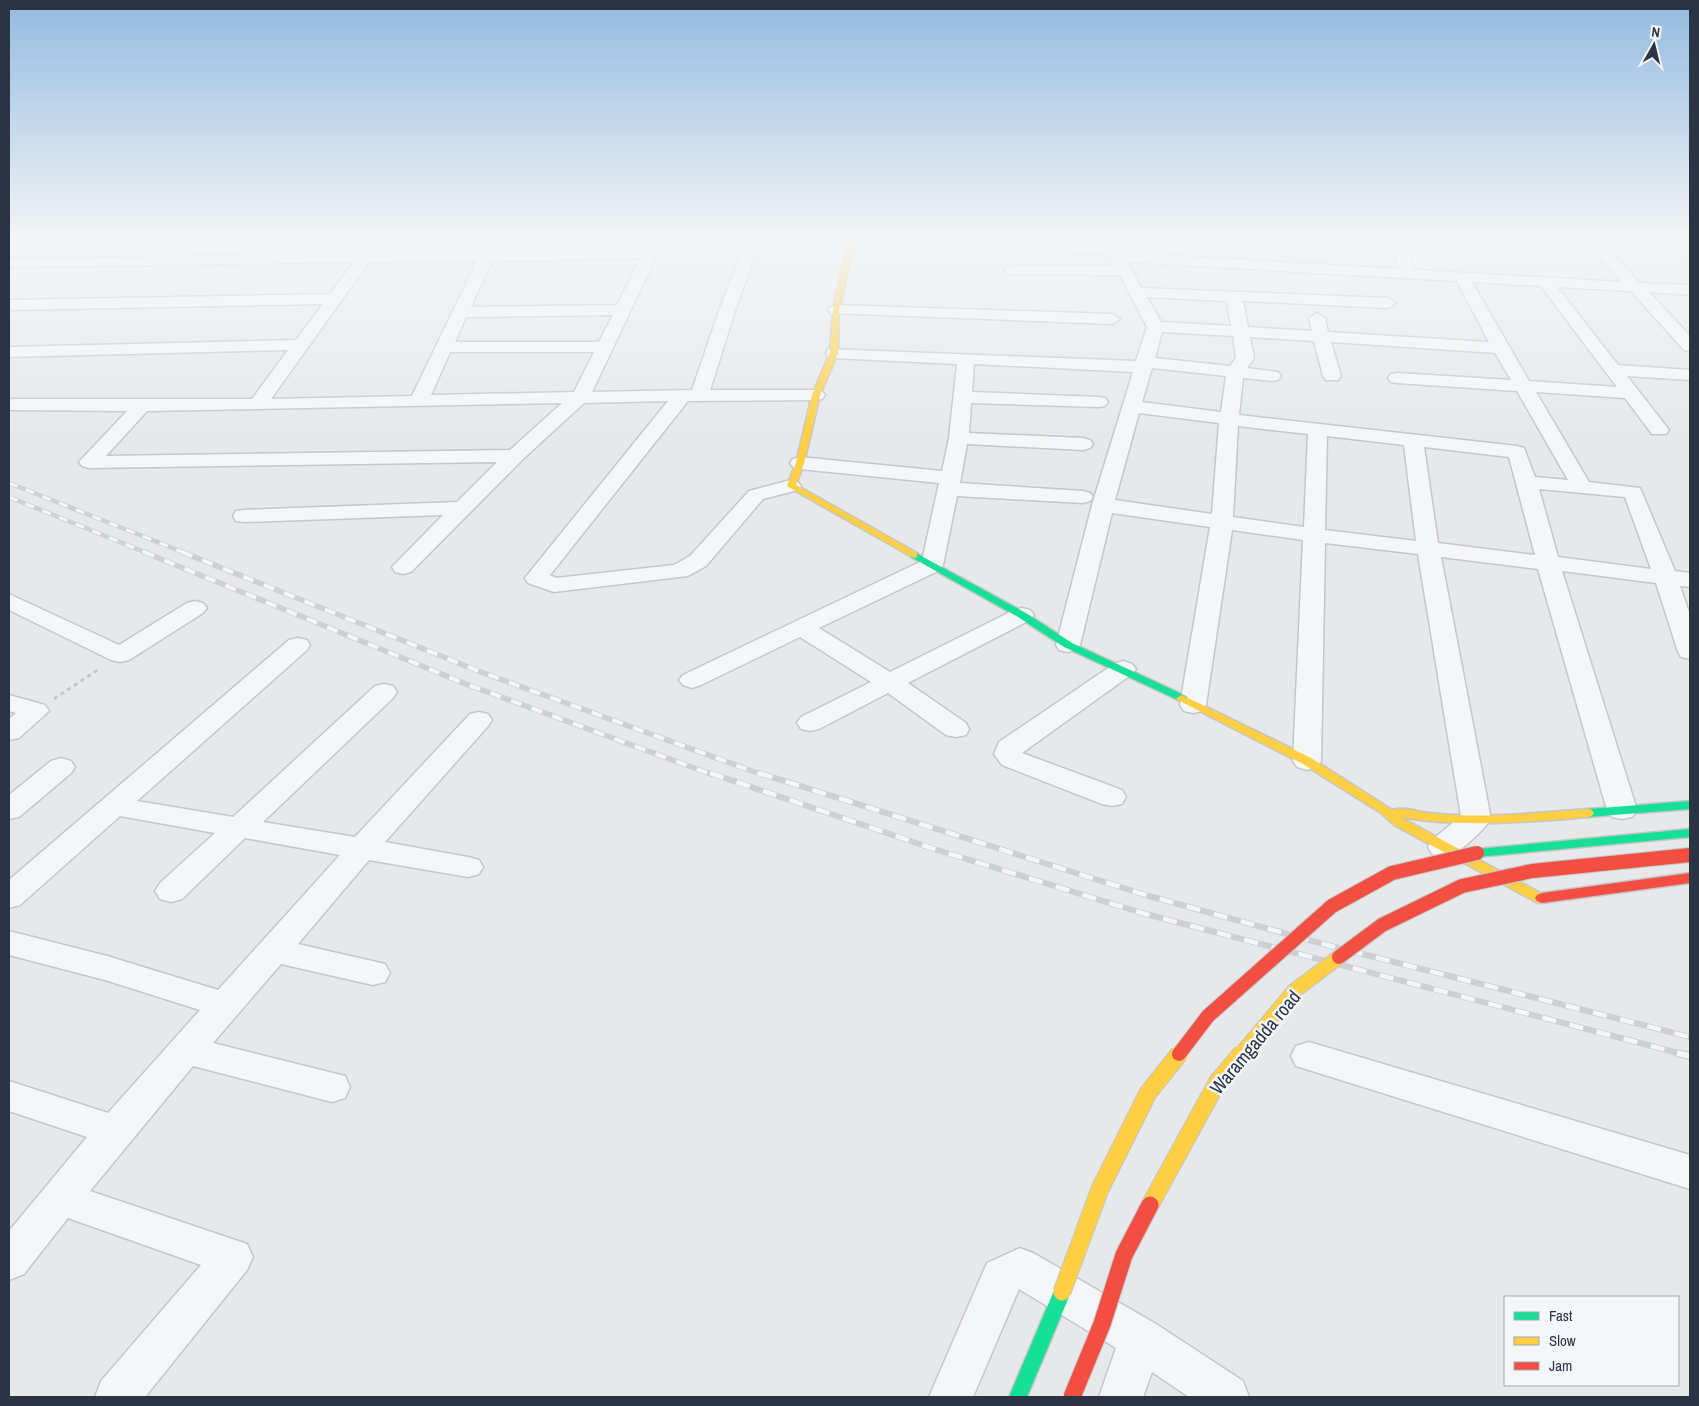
<svg xmlns="http://www.w3.org/2000/svg" width="1699" height="1406" font-family="'Archivo Narrow',sans-serif">
<style>
.lines{fill:none;stroke-linecap:round;stroke-linejoin:round}
.street-casing{stroke:#c4c6c8;stroke-width:3}
.fast-casing{stroke:#c4c6c8;stroke-width:3}
.slow-casing{stroke:#c4c6c8;stroke-width:3}
.jam-casing{stroke:#c4c6c8;stroke-width:3}
.path{stroke:#c5c6ca;stroke-width:3;stroke-dasharray:4 4;stroke-linecap:butt}
.street{fill:#f5f6f7;fill-rule:evenodd}
.fast{fill:#16e098;fill-rule:evenodd}
.slow{fill:#ffcf43;fill-rule:evenodd}
.jam{fill:#f24e42;fill-rule:evenodd}
.rail-far3-casing{stroke:#cecfd2;stroke-width:4.5}
.rail-far2-casing{stroke:#cecfd2;stroke-width:5.5}
.rail-far1-casing{stroke:#cecfd2;stroke-width:6}
.rail-casing{stroke:#cecfd2;stroke-width:8}
.rail-far3{stroke:#f4f6f9;stroke-width:3;stroke-dasharray:9;stroke-linecap:butt}
.rail-far2{stroke:#f4f6f9;stroke-width:4;stroke-dasharray:11;stroke-linecap:butt}
.rail-far1{stroke:#f4f6f9;stroke-width:4.5;stroke-dasharray:14;stroke-linecap:butt}
.rail{stroke:#f4f6f9;stroke-width:5.5;stroke-dasharray:17;stroke-linecap:butt}
.slow-bridge-far1-casing{stroke:#c4c6c8;stroke-width:16;stroke-linecap:butt}
.slow-bridge-casing{stroke:#c4c6c8;stroke-width:19;stroke-linecap:butt}
.jam-bridge-far1-casing{stroke:#c4c6c8;stroke-width:16;stroke-linecap:butt}
.jam-bridge-casing{stroke:#c4c6c8;stroke-width:19;stroke-linecap:butt}
.slow-bridge-far1{stroke:#ffcf43;stroke-width:14}
.slow-bridge{stroke:#ffcf43;stroke-width:17}
.jam-bridge-far1{stroke:#f24e42;stroke-width:14}
.jam-bridge{stroke:#f24e42;stroke-width:17}
.labels{text-anchor:middle;stroke-width:5;stroke-linejoin:round;paint-order:stroke}
.near-street-label{font-size:19px;fill:#2b3445;stroke:#f4f6f9}
</style>
<rect width="100%" height="100%" fill="#e6e8ea"/>
<g class="lines">
<g class="street-casing">
<g id="street">
<polygon points="18,239 36,239 9,253 9,244"/>
<path d="M 372,239 L 386,239 L 376,253 L 645,250 L 651,239 L 661,239 L 663,242 L 592,392 L 692,390 L 720,308 L 747,239 L 761,239 L 736,308 L 710,390 L 816,390 L 822,391 L 825,395 L 822,399 L 816,400 L 688,401 L 550,575 L 556,578 L 674,565 L 690,556 L 749,491 L 791,480 L 798,482 L 801,486 L 798,490 L 763,499 L 706,566 L 688,576 L 554,592 L 528,583 L 525,578 L 668,401 L 584,403 L 522,460 L 411,572 L 403,574 L 395,572 L 392,567 L 443,515 L 244,522 L 236,521 L 233,516 L 236,511 L 244,510 L 457,502 L 497,462 L 89,468 L 82,466 L 79,462 L 127,411 L 9,410 L 9,399 L 252,399 L 288,350 L 9,357 L 9,347 L 296,340 L 323,304 L 9,310 L 9,300 L 330,294 L 354,262 L 9,267 L 9,259 L 361,254 ZM 641,258 L 617,305 L 471,307 L 492,261 ZM 477,261 L 412,396 L 271,399 L 369,262 ZM 613,315 L 599,342 L 455,342 L 466,317 ZM 450,352 L 594,352 L 574,392 L 431,395 ZM 562,403 L 510,450 L 106,456 L 147,411 Z"/>
<path d="M 1106,239 L 1120,239 L 1123,253 L 1400,269 L 1388,239 L 1402,239 L 1415,270 L 1622,282 L 1584,239 L 1599,239 L 1640,283 L 1690,285 L 1690,295 L 1649,292 L 1690,336 L 1690,351 L 1684,350 L 1631,291 L 1557,287 L 1618,365 L 1690,370 L 1690,380 L 1627,376 L 1669,430 L 1666,434 L 1652,434 L 1625,398 L 1536,392 L 1589,482 L 1640,488 L 1675,571 L 1690,573 L 1690,587 L 1680,586 L 1690,615 L 1690,659 L 1681,657 L 1678,652 L 1656,583 L 1562,571 L 1637,810 L 1632,817 L 1622,819 L 1612,817 L 1607,810 L 1538,569 L 1441,557 L 1491,819 C 1484,830 1457,856 1444,857 C 1440,857 1436,855 1432,854 L 1428,847 L 1432,840 L 1461,816 L 1418,554 L 1325,543 L 1321,761 L 1317,767 L 1307,770 L 1297,767 L 1293,761 L 1303,540 L 1232,530 L 1206,705 L 1202,711 L 1193,713 L 1184,711 L 1180,705 L 1210,527 L 1112,513 L 1080,645 L 1077,650 L 1068,652 L 1059,650 L 1056,645 L 1092,505 L 1133,372 L 974,364 L 972,392 L 1099,397 L 1105,398 L 1108,402 L 1105,406 L 1099,407 L 971,403 L 969,433 L 1083,438 L 1090,440 L 1093,444 L 1090,448 L 1083,450 L 967,444 L 960,483 L 1083,491 L 1090,493 L 1093,497 L 1090,501 L 1083,503 L 957,496 L 943,565 L 940,570 L 819,628 L 890,672 L 1014,610 L 1022,608 L 1030,610 L 1034,615 L 1030,620 L 908,683 L 966,723 L 969,729 L 966,735 L 956,737 L 946,735 L 888,693 L 819,729 L 810,731 L 801,729 L 797,723 L 801,717 L 871,682 L 800,637 L 701,685 L 692,688 L 683,685 L 679,680 L 683,675 L 922,561 L 939,483 L 800,469 L 793,467 L 790,463 L 793,459 L 800,457 L 942,471 L 949,438 L 957,364 L 834,358 L 828,357 L 826,353 L 828,349 L 1136,361 L 1147,327 L 1120,275 L 1011,274 L 1004,270 L 1011,266 L 1115,266 L 1109,253 L 1005,252 L 998,248 L 1005,244 L 1107,245 ZM 1127,262 L 1457,281 L 1489,342 L 1328,332 L 1325,318 L 1317,313 L 1309,318 L 1312,331 L 1248,327 L 1243,301 L 1388,308 L 1396,303 L 1388,298 L 1141,288 ZM 1472,282 L 1541,286 L 1617,387 L 1529,381 ZM 1147,297 L 1227,301 L 1231,326 L 1161,322 ZM 1162,332 L 1233,336 L 1236,358 L 1230,366 L 1155,358 ZM 1250,337 L 1314,341 L 1323,376 L 1326,380 L 1338,380 L 1341,376 L 1331,342 L 1495,353 L 1511,380 L 1397,373 L 1391,374 L 1388,378 L 1391,382 L 1397,383 L 1517,391 L 1568,480 L 1535,477 L 1524,448 L 1517,446 L 1239,415 L 1243,378 L 1272,381 L 1278,380 L 1281,376 L 1278,372 L 1247,368 L 1254,358 ZM 1152,368 L 1226,376 L 1221,412 L 1142,402 ZM 1139,413 L 1219,423 L 1212,514 L 1115,500 ZM 1238,426 L 1308,434 L 1304,527 L 1233,517 ZM 1327,436 L 1404,445 L 1416,541 L 1325,530 ZM 1424,447 L 1509,457 L 1535,555 L 1438,543 ZM 1539,489 L 1625,497 L 1651,569 L 1558,557 Z"/>
<polygon points="1665,239 1680,239 1690,249 1690,261 1685,260"/>
<polygon points="836,305 1112,314 1120,319 1112,324 830,313 828,310 830,307"/>
<polygon points="9,594 119,645 187,603 195,601 203,603 207,608 203,613 129,660 120,662 111,660 9,610"/>
<polygon points="298,638 307,640 310,645 307,650 137,801 233,817 375,686 384,684 393,686 397,692 393,698 263,822 355,837 470,714 479,712 488,714 492,720 488,726 385,842 468,857 479,860 483,867 479,874 468,877 369,860 298,944 385,964 390,973 385,982 373,985 281,964 213,1043 345,1076 350,1087 345,1098 332,1102 193,1066 90,1191 247,1244 253,1257 247,1270 145,1397 95,1397 101,1381 201,1265 68,1218 24,1274 9,1280 9,1231 87,1137 9,1111 9,1081 108,1113 200,1010 105,980 9,955 9,931 107,956 218,990 340,855 245,838 182,899 171,902 160,899 155,891 160,883 215,833 120,816 20,905 9,908 9,880 289,640"/>
<polygon points="1123,661 1132,664 1136,669 1132,674 1022,753 1122,790 1126,797 1122,804 1112,806 1102,804 1002,765 994,754 999,742 1114,664"/>
<polygon points="9,695 45,705 49,711 19,738 9,740 9,719 16,713 9,711"/>
<polygon points="61,758 71,761 75,767 71,773 19,817 9,819 9,795 51,761"/>
<polygon points="1309,1042 1690,1155 1690,1189 1296,1066 1291,1056 1296,1046"/>
<polygon points="1020,1248 1035,1254 1156,1324 1243,1381 1249,1397 1189,1397 1152,1372 1143,1397 1099,1397 1116,1348 1019,1289 973,1397 929,1397 987,1263"/>
</g>
</g>
<g class="fast-casing">
<g id="fast">
<polygon points="914,552 1026,613 1072,643 1186,696 1188,698 1186,700 1178,700 1064,647 1018,617 911,557 911,553"/>
<polygon points="1690,801 1690,809 1588,817 1584,816 1582,813 1584,810 1588,809"/>
<polygon points="1690,829 1690,837 1477,857 1472,856 1471,853 1472,850 1477,849"/>
<polygon points="1062,1284 1068,1286 1071,1292 1027,1397 1009,1397 1056,1286"/>
</g>
</g>
<g class="slow-casing">
<g id="slow">
<polygon points="849,239 855,239 839,310 838,353 820,395 804,463 796,485 917,553 917,557 914,558 787,486 796,463 812,395 830,353 833,310"/>
<path d="M 1182,695 L 1311,758 L 1392,810 C 1402,806 1419,812 1430,813 C 1483,819 1535,813 1588,809 L 1592,810 L 1594,813 L 1592,816 L 1588,817 C 1525,822 1463,828 1400,817 L 1540,893 L 1547,895 L 1549,898 L 1547,901 L 1538,903 L 1394,825 L 1381,813 L 1303,764 L 1178,700 L 1176,698 Z"/>
</g>
</g>
<g class="jam-casing">
<polygon id="jam" points="1690,873 1690,883 1542,903 1537,901 1535,898 1537,895 1542,893"/>
</g>
<polyline class="path" points="54,699 99,669"/>
<use href="#street" class="street"/>
<use href="#fast" class="fast"/>
<use href="#slow" class="slow"/>
<use href="#jam" class="jam"/>
<g class="rail-far3-casing">
<g id="rail-far3">
<polyline points="9,483 185,553"/>
<polyline points="9,497 147,553"/>
</g>
</g>
<g class="rail-far2-casing">
<g id="rail-far2">
<polyline points="144,552 466,684 713,775"/>
<polyline points="182,552 481,672 763,775"/>
</g>
</g>
<g class="rail-far1-casing">
<g id="rail-far1">
<polyline points="710,773 934,849 1142,913 1682,1054"/>
<polyline points="759,773 1149,896 1327,945 1690,1037"/>
</g>
</g>
<g class="rail-casing">
<polyline id="rail" points="1677,1053 1690,1056"/>
</g>
<use href="#rail-far3" class="rail-far3"/>
<use href="#rail-far2" class="rail-far2"/>
<use href="#rail-far1" class="rail-far1"/>
<use href="#rail" class="rail"/>
<g class="slow-bridge-far1-casing">
<polyline id="slow-bridge-far1" points="1241,1054 1294,991 1339,957"/>
</g>
<g class="slow-bridge-casing">
<g id="slow-bridge">
<polyline points="1150,1205 1218,1081 1242,1053"/>
<polyline points="1062,1292 1100,1189 1148,1093 1179,1054"/>
</g>
</g>
<g class="jam-bridge-far1-casing">
<g id="jam-bridge-far1">
<polyline points="1339,957 1382,925 1462,886 1532,871 1690,855"/>
<polyline points="1179,1054 1208,1016 1332,906 1392,873 1477,853"/>
</g>
</g>
<g class="jam-bridge-casing">
<polyline id="jam-bridge" points="1072,1397 1102,1324 1124,1255 1150,1205"/>
</g>
<use href="#slow-bridge-far1" class="slow-bridge-far1"/>
<use href="#slow-bridge" class="slow-bridge"/>
<use href="#jam-bridge-far1" class="jam-bridge-far1"/>
<use href="#jam-bridge" class="jam-bridge"/>
</g>
<linearGradient id="sky" x2="0" y2="1"><stop stop-color="#93bae0"/><stop offset="0.55" stop-color="#f4f5f6"/><stop offset="1" stop-color="#f4f5f6" stop-opacity="0"/></linearGradient>
<rect width="1699" height="436" fill="url(#sky)"/>
<g class="labels">
<g class="near-street-label">
<text transform="translate(1255 1042) rotate(-50)" y="7">Waramgadda road</text>
</g>
</g>
<rect width="1699" height="1406" fill="none" stroke="#2b3445" stroke-width="20"/>
<rect x="1504" y="1296" width="175" height="90" fill="#f4f6f9" stroke="#a4a8b1"/>
<rect x="1514" y="1312" width="25" height="8" fill="#16e098" stroke="#a4a8b1"/>
<text x="1549" y="1321" font-size="15" fill="#2b3445">Fast</text>
<rect x="1514" y="1337" width="25" height="8" fill="#ffcf43" stroke="#a4a8b1"/>
<text x="1549" y="1346" font-size="15" fill="#2b3445">Slow</text>
<rect x="1514" y="1362" width="25" height="8" fill="#f24e42" stroke="#a4a8b1"/>
<text x="1549" y="1371" font-size="15" fill="#2b3445">Jam</text>
<g transform="translate(1654 45) rotate(8)" stroke="#f4f6f9" stroke-width="4" paint-order="stroke">
<path d="M0-4L9 19L0 12L-9 19Z" fill="#2b3445"/>
<text y="-8" font-size="14" font-weight="bold" text-anchor="middle" fill="#2b3445">N</text>
</g>
</svg>
